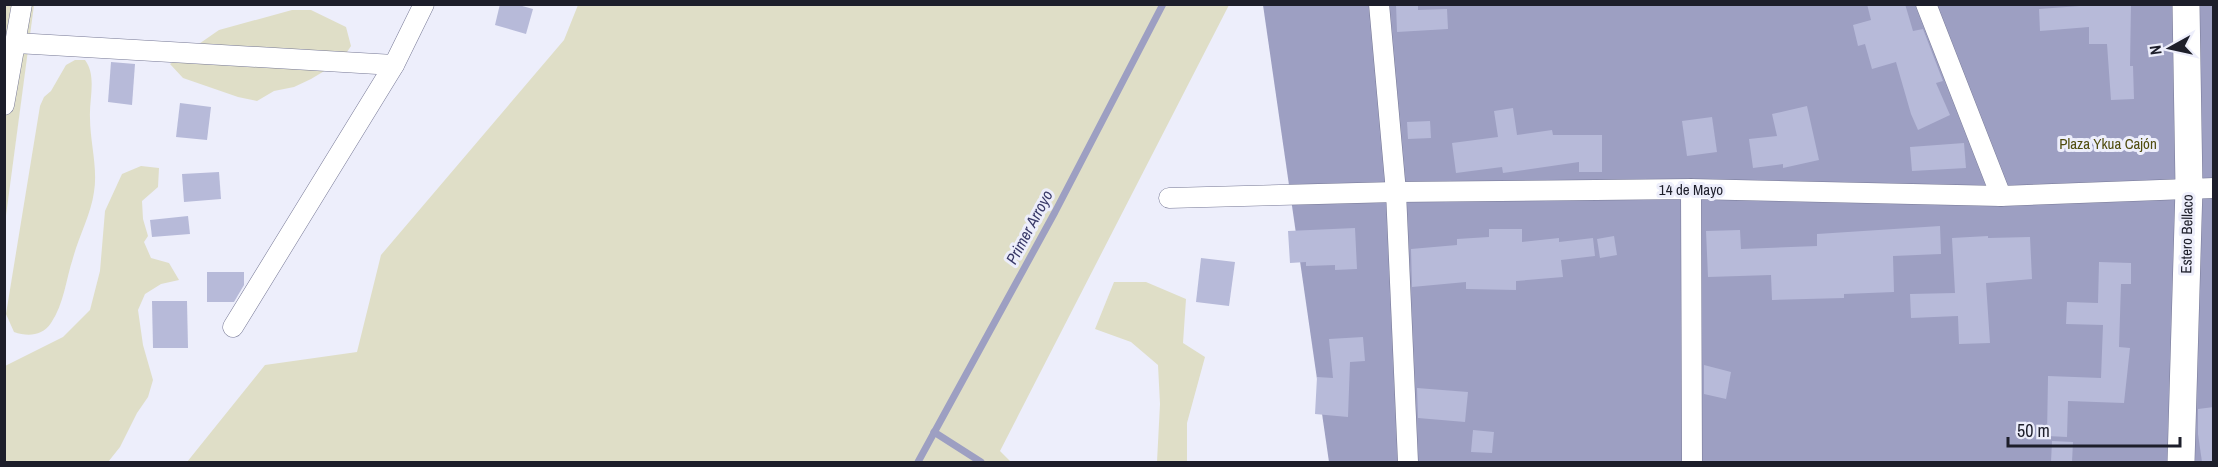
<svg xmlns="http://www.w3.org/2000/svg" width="2218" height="467" font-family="'Archivo Narrow',sans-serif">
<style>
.green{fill:#dfdec7}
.water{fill:#9d9fc2}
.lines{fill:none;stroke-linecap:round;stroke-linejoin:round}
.stream{stroke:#9d9fc2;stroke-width:7}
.building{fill:#b7bad9}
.street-casing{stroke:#767895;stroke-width:21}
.secondary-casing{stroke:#767895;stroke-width:28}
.street{stroke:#fff;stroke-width:20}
.secondary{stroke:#fff;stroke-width:27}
.labels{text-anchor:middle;stroke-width:6;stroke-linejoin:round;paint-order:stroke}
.park-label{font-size:15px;fill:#504c0d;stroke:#edeefb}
.street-label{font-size:15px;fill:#1d1e2a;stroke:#edeefb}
.water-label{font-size:16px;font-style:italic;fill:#393968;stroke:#edeefb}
</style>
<rect width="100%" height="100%" fill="#edeefb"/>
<g class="green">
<polygon points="5,5 34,5 5,223"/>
<polygon points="578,5 578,4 1229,5 1000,451 1011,462 187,462 265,365 357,352 381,255 564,40"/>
<polygon points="292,10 311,10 346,27 351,46 341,61 311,79 294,87 274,91 257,101 238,97 183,78 170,64 219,30"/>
<path d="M 75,60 L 85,60 C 97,76 89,99 90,118 C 90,142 98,168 94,192 C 91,214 79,236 73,258 C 66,279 64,304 51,323 C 42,336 28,337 14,332 L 6,314 L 40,106 L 44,97 L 51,91 L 66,65 Z"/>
<polygon points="141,166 159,168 158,187 142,201 143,219 148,236 144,242 151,258 169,263 179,280 161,284 145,294 138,310 143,345 153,380 148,397 137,413 120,447 108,462 5,462 5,366 63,337 90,310 100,271 105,211 122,174"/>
<polygon points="1114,282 1146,282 1186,299 1183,343 1205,357 1187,423 1187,462 1157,462 1160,404 1158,365 1131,342 1095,329"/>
</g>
<polygon class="water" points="1263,5 2213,5 2213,462 1329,462"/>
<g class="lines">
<g class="stream">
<polyline points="934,432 981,462"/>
<polyline points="918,462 1055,212 1163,4"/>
</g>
</g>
<g class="building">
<polygon points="500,4 515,4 533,9 526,34 495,25"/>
<polygon points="1396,4 1418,4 1418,10 1447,9 1448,29 1397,32"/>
<polygon points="1867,4 1905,4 1913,31 1923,29 1943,81 1936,83 1950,115 1918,130 1911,114 1896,62 1872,69 1865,44 1858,46 1853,25 1871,20"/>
<polygon points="2107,4 2131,4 2130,66 2133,66 2134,99 2111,100 2107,44 2089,44 2089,27 2040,31 2039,9"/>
<polygon points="111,62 135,64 132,105 108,102"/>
<polygon points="180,103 211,107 207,140 176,137"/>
<polygon points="1807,106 1819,160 1783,168 1783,164 1753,168 1749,139 1777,136 1772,114"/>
<polygon points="1513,108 1517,135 1552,130 1553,135 1602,135 1602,172 1579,172 1579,162 1503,173 1502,167 1456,173 1452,143 1498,137 1494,111"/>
<polygon points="1712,117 1717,152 1687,156 1682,121"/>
<polygon points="1430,121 1431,138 1408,139 1407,122"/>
<polygon points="1964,143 1966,168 1912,171 1910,147"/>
<polygon points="219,172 221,199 184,202 182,174"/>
<polygon points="188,216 190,234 152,237 150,220"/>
<polygon points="1940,226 1941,254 1893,256 1894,292 1844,294 1844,298 1772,300 1771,275 1708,277 1706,231 1740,230 1741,249 1817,246 1817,234"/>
<polygon points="1355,228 1357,269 1335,270 1335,265 1306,266 1306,262 1290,263 1288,231"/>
<polygon points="1489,229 1522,229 1522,242 1559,238 1559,242 1593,238 1595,256 1561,260 1563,277 1516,281 1516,290 1466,289 1466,282 1412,287 1411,249 1457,245 1457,239 1489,237"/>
<polygon points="1614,236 1617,255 1600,258 1597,239"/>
<polygon points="1988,236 1988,238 2030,237 2032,279 1986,283 1990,343 1959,344 1958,316 1911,318 1910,294 1955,293 1952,238"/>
<polygon points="1201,258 1235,262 1229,306 1196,302"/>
<polygon points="2099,262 2131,263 2131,284 2121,284 2119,347 2130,348 2124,403 2068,401 2067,437 2047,436 2048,376 2101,378 2103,325 2066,324 2067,302 2098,303"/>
<polygon points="207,272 244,272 244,285 234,302 207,302"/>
<polygon points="152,301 187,301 188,348 153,348"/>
<polygon points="1363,337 1365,361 1350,362 1348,417 1315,414 1317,377 1333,378 1329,339"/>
<polygon points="1704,365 1731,372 1726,399 1704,394"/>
<polygon points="1417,388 1468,392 1465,422 1418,418"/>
<polygon points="2214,407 2214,462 2202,462 2198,434 2198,409"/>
<polygon points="1473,430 1494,432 1492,453 1471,452"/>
<polygon points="2052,441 2073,442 2072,462 2051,462"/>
</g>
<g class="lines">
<g class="street-casing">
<g id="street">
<polyline points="1379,4 1396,192 1408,462"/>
<polyline points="1926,4 2001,196"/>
<polyline points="16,43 394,65"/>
<polyline points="4,105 22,4"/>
<polyline points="1691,189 1692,462"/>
<polyline points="1169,198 1396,192 1691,189 2001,196 2214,188"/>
<polyline points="233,327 394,65 424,4"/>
</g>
</g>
<g class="secondary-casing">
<polyline id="secondary" points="2181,462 2189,188 2186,4"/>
</g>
<use href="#street" class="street"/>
<use href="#secondary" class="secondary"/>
</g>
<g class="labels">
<g class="park-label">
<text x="2108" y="149">Plaza Ykua Cajón</text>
</g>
<g class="street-label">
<text x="1691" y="195">14 de Mayo</text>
<text transform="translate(2187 234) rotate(-89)" y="5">Estero Bellaco</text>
</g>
<g class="water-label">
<text transform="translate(1029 227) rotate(-62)" y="6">Primer Arroyo</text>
</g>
</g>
<rect width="2218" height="467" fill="none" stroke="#1d1e2a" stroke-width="12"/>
<g transform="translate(2170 48) rotate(262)" stroke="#edeefb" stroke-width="4.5" paint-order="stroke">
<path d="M0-4.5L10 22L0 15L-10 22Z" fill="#1d1e2a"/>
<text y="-9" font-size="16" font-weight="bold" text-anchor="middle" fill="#1d1e2a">N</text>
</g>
<path d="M2008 437v9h172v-9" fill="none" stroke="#1d1e2a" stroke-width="3"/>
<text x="2017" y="437" font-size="18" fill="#1d1e2a" stroke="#edeefb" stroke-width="4.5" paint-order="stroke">50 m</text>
</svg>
